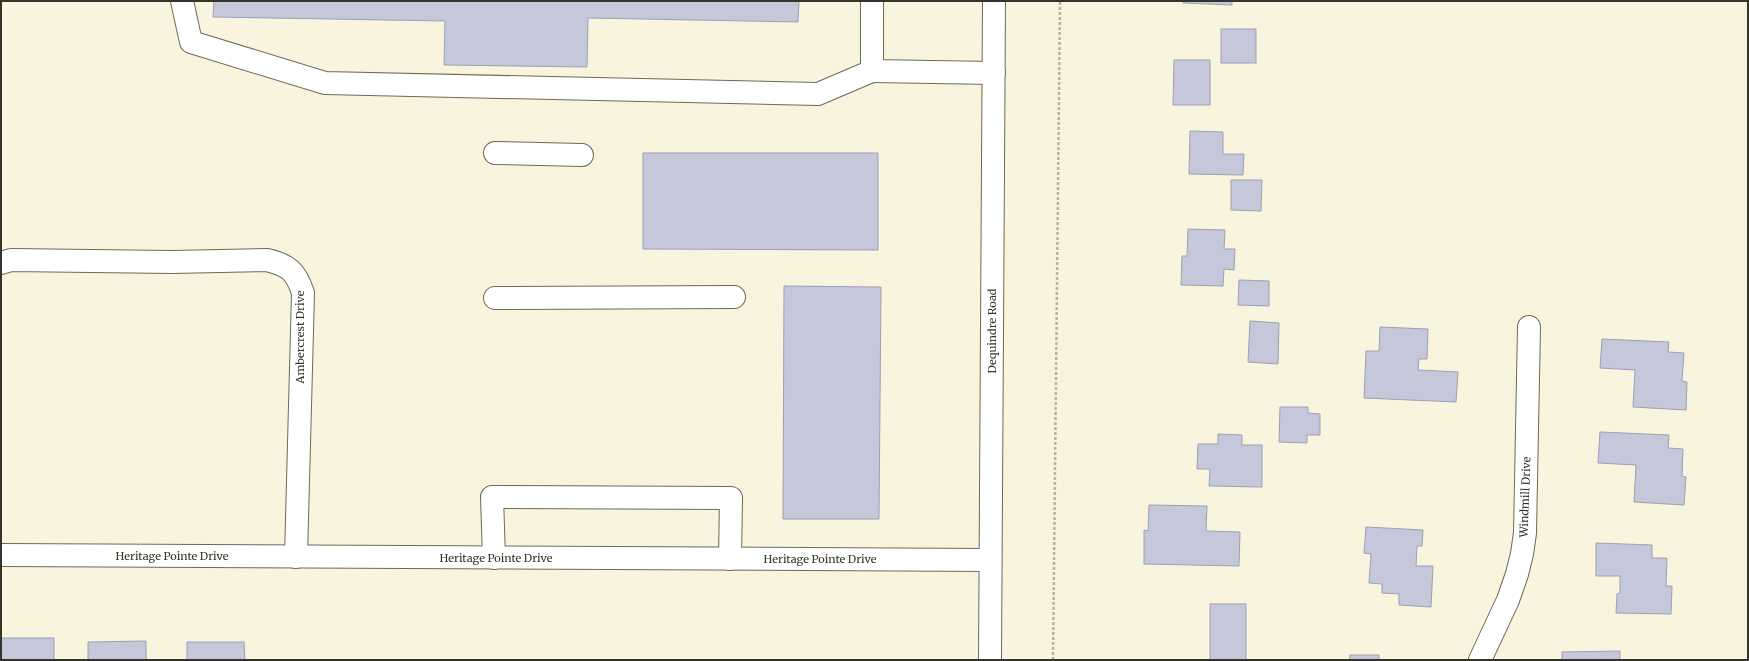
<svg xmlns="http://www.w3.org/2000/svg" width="1749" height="661" font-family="Merriweather,serif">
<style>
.building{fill:#c5c7db;stroke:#9d9fb3}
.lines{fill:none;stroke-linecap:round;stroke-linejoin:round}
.minor-casing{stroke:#6d6a57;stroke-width:24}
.major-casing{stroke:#6d6a57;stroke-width:24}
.path{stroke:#b7b4a2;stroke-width:2.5;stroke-dasharray:3 2;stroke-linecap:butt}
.minor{stroke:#fff;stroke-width:22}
.major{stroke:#fff;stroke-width:22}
.labels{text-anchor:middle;stroke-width:3;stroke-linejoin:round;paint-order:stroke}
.street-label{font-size:11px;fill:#35342b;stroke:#fff}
</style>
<rect width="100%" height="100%" fill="#f8f4de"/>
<g class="building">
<polygon points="214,1 799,1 798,22 588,18 587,67 444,65 445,21 213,17"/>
<polygon points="1183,1 1232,1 1232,5 1183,3"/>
<rect x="1221" y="29" width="35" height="34"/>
<polygon points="1174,60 1210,60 1210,105 1173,105"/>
<polygon points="1190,131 1223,132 1223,154 1244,154 1243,175 1189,174"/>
<polygon points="643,153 878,153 878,250 643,249"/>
<polygon points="1231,180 1262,180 1261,211 1231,210"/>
<polygon points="1188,229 1225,230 1224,249 1235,249 1234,270 1224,269 1223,286 1181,285 1182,256 1187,256"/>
<polygon points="1239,280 1269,281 1269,306 1238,305"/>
<polygon points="784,286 881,287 879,519 783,519"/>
<polygon points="1250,321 1279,323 1278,364 1248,362"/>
<polygon points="1380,327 1428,329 1427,359 1419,359 1418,370 1458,372 1456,402 1364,398 1366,351 1379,351"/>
<polygon points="1602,339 1669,342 1668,352 1684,353 1682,381 1687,382 1686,410 1633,407 1635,370 1600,368"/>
<polygon points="1280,407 1308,407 1308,413 1320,414 1320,435 1307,435 1307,443 1279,442"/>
<polygon points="1600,432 1669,435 1668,448 1683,449 1682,476 1686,477 1684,505 1634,502 1636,465 1598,463"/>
<polygon points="1218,434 1242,435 1242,445 1262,445 1262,487 1209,486 1210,469 1197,469 1198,444 1218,444"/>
<polygon points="1149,505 1207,506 1206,531 1240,532 1239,566 1144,564 1144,530 1148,531"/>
<polygon points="1366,527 1423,530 1422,546 1417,546 1416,566 1433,566 1431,607 1399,605 1399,594 1382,593 1382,584 1369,583 1371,554 1364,553"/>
<polygon points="1596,543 1652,545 1652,558 1667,558 1666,586 1672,586 1671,614 1616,613 1617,594 1620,593 1620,576 1596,576"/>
<rect x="1210" y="604" width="36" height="56"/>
<rect x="1" y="638" width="53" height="22"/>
<polygon points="146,641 146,660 88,660 88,642"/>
<polygon points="187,642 244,642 245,660 187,660"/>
<polygon points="1620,651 1620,660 1562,660 1562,652"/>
<rect x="1350" y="655" width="29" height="5"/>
</g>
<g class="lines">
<g class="minor-casing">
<g id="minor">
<polyline points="182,1 191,42 325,83 818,94 872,71"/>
<polyline points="872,1 872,71 994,73"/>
<polyline points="495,153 582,155"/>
<path d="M 1,263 L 11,260 L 172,262 L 267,260 C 288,265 296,271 303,293 L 296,557"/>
<polyline points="495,298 734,297"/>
<polyline points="1,555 990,560"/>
<polyline points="494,558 492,497 731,498 730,559"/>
<polyline points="1480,660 1508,600 1517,574 1522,554 1525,533 1529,327"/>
</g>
</g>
<g class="major-casing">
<polyline id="major" points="990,660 994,1"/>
</g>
<polyline class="path" points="1053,660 1060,1"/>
<use href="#minor" class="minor"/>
<use href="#major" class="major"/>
</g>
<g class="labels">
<g class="street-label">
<text transform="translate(992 331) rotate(-90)" y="4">Dequindre Road</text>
<text transform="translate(300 337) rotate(-90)" y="4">Ambercrest Drive</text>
<text transform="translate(1525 497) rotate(-88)" y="4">Windmill Drive</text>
<text x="172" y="560">Heritage Pointe Drive</text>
<text x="496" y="562">Heritage Pointe Drive</text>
<text x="820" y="563">Heritage Pointe Drive</text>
</g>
</g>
<rect width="1749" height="661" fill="none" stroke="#35342b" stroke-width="4"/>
</svg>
